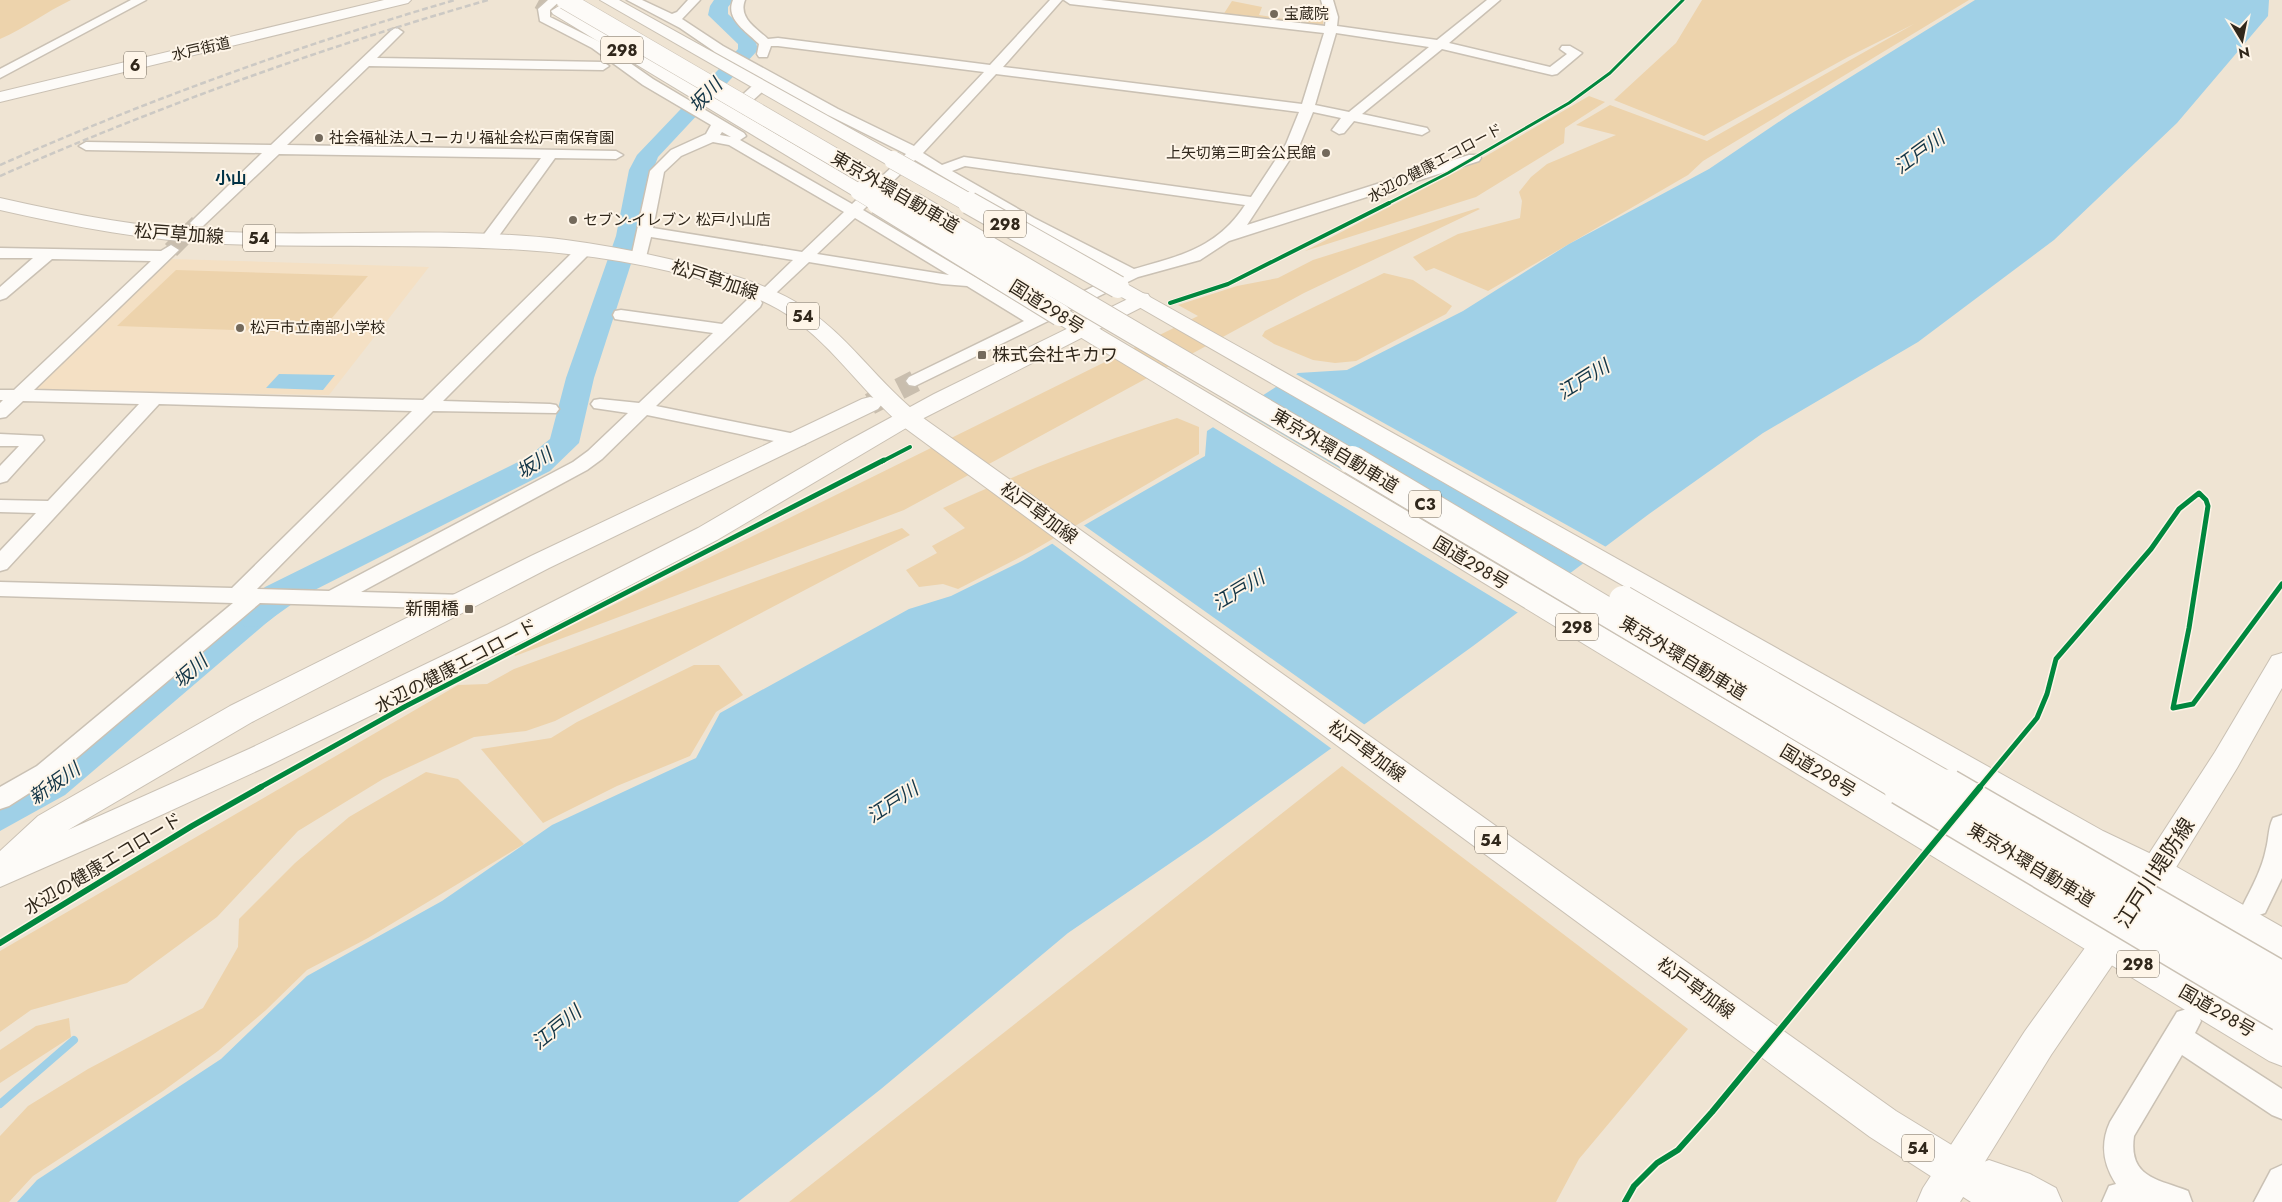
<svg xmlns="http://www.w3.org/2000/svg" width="2282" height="1202" font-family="Jost,'Noto Sans JP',sans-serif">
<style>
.built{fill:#f4e0c4}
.green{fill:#edd3ac}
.water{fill:#9fd0e7}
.pier{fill:#efe4d3}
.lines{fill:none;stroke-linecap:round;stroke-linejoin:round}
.stream{stroke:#9fd0e7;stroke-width:8}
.river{fill:#9fd0e7;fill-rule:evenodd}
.minor-tunnel{stroke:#c9beae;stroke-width:17;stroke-dasharray:17 9;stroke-linecap:butt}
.tertiary-tunnel{stroke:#c9beae;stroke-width:22;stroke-dasharray:22 11;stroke-linecap:butt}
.trunk-tunnel{stroke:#c9beae;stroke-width:18;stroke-dasharray:18 9;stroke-linecap:butt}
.minor-casing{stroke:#cac1b4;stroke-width:3}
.tertiary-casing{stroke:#cac1b4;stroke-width:2}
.secondary-casing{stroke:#cac1b4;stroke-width:2}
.primary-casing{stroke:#cac1b4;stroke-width:2}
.trunk-casing{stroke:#cac1b4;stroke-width:2}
.minor{fill:#fdfbf8;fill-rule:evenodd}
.tertiary{fill:#fdfbf8;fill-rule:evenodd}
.secondary{fill:#fdfbf8;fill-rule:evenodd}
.primary{fill:#fdfbf8;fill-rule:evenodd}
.trunk{fill:#fdfbf8;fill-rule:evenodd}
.rail{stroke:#ccc9c4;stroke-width:2.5;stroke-dasharray:6 3;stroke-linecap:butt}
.trunk-bridge-far1-casing{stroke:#cac1b4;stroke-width:19;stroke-linecap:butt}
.trunk-bridge-casing{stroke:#cac1b4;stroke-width:24;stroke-linecap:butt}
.motorway-bridge-far3-casing{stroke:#cac1b4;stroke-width:19;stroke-linecap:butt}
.motorway-bridge-far2-casing{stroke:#cac1b4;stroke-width:24;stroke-linecap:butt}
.motorway-bridge-far1-casing{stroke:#cac1b4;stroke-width:30;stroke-linecap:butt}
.motorway-bridge-casing{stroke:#cac1b4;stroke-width:38;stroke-linecap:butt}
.trunk-bridge-far1{stroke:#fdfbf8;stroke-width:18}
.trunk-bridge{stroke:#fdfbf8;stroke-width:22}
.motorway-bridge-far3{stroke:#fdfbf8;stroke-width:18}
.motorway-bridge-far2{stroke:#fdfbf8;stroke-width:22}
.motorway-bridge-far1{stroke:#fdfbf8;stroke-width:28}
.motorway-bridge{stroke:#fdfbf8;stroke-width:35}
.cycleway-far3-casing{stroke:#fef5e8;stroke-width:5}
.cycleway-far2-casing{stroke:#fef5e8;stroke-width:6}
.cycleway-far1-casing{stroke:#fef5e8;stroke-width:8}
.cycleway-casing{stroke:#fef5e8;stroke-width:9}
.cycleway-far3{stroke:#00873e;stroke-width:3}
.cycleway-far2{stroke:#00873e;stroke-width:4}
.cycleway-far1{stroke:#00873e;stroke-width:5}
.cycleway{stroke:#00873e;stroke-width:6}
.poi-dot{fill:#73695b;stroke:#fef5e8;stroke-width:2}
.labels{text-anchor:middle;stroke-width:4;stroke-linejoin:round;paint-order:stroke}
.far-poi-label{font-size:15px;fill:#30271b;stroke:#fef5e8;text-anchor:start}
.far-street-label{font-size:15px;fill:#30271b;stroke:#fef5e8}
.shield{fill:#fef5e8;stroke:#6e6558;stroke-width:1}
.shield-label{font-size:16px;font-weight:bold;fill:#30271b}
.far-neighbourhood-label{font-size:16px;font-weight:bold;fill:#013246;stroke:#fef5e8}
.street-label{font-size:18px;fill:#30271b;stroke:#fef5e8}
.poi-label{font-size:18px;fill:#30271b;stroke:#fef5e8;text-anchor:start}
.water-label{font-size:19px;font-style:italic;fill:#133546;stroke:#fef5e8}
.near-street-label{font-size:21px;fill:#30271b;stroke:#fef5e8}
</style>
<rect width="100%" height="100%" fill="#efe4d3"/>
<polygon class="built" points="172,259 429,267 329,395 34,390"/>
<g class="green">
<path d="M 0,0 L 71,0 C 46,12 25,28 0,39 Z"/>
<polygon points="1702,0 1969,0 1703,161 1688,175 1488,291 1434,268 1426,271 1413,257 1458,234 1520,218 1522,201 1519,192 1531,177 1547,164 1616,135 1576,125 1610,105 1707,141 1914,24 1848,57 1704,136 1614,100 1676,43"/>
<polygon points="1232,1 1262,7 1259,15 1306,22 1307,13 1323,15 1323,26 1223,15"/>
<polygon points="1589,96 1605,102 1565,128 1564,143 1476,197 1305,251 1479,160"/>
<polygon points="1478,208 1480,209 1304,293 904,510 515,656 514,654 1198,316 1178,305 1237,286 1278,278 1313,260"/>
<polygon points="176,270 368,276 319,333 117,326"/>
<polygon points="1384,273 1413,280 1452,306 1446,314 1356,361 1335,363 1313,360 1274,344 1262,336 1265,331"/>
<path d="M 1177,418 L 1199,427 L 1199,454 L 1032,551 L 958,589 L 943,584 L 919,587 L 906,570 L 937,553 L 932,546 L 965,528 L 943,508 C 1019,473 1097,442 1177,418 Z"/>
<polygon points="902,528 910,535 555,721 526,731 474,737 383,779 298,831 217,917 127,983 31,1010 0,1032 0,951 458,685 487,684 514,669"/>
<polygon points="694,665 719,665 743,695 716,712 690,756 617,786 543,823 481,749 551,738 577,722"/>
<polygon points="1342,766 1688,1029 1579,1159 1556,1202 789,1202"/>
<polygon points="426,772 458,779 524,844 368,938 307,970 266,1010 218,1051 163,1091 33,1176 9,1202 0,1202 0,1136 28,1106 88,1069 203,1008 238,947 239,919 295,863 349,817"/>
<polygon points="69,1018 71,1037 0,1083 0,1050 36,1026"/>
</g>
<g class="water">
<polygon points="1975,0 2269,0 2268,16 2177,123 2054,240 1918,342 1763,433 1649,514 1473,646 1207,838 1068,933 881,1089 738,1202 17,1202 37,1180 221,1059 307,976 442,901 552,825 696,758 720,713 909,609 951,596 1022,561 1205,456 1207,431 1298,373 1347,370 1463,311 1569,244 1709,169 1789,115"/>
<polygon points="279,374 335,375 323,390 266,388"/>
<polygon points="309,592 271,619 65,795 0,831 0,805 253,604"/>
</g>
<g class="pier">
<polygon points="1294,373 1608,548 1586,565 1274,385"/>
<polygon points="1238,408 1550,593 1520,614 1211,426"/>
<polygon points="1082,524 1365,725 1332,749 1050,542"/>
</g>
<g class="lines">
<polyline class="stream" points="0,1104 74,1040"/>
<path class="river" d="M 714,0 L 734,0 L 728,7 L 728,14 L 755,39 L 758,50 L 658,157 L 653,170 L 640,236 L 594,378 L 579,443 L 550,471 L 289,603 C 272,618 264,632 240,625 L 235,617 L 240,609 L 265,587 L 528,457 L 550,439 L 566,378 L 616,236 L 629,170 L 637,155 L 738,49 L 738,44 L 708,15 L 710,6 Z"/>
<polyline class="minor-tunnel" points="171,250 198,223"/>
<polyline class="tertiary-tunnel" points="870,404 915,381"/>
<polyline class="trunk-tunnel" points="539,0 559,11"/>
<g class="minor-casing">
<g id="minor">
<polygon points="131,0 146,0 0,78 0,69"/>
<path d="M 548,0 L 561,0 L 550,10 L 550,17 L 600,42 L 653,79 L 744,133 L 746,136 L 740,140 L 852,204 L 906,154 L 828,115 L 715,52 L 680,28 L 627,0 L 642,0 L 672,14 L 677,12 L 688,0 L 700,0 L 682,19 L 723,46 L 838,109 L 914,146 L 984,72 L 778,46 L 771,46 L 767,57 L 759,57 L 757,54 L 759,44 C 746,31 725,19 733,0 L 745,0 C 738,18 756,28 768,39 L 778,38 L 990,65 L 1050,0 L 1062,0 L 1003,67 L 1302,104 L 1324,33 L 1070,4 L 1064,0 L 1101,0 L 1325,26 L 1326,17 L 1321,0 L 1333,0 L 1338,17 L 1337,26 L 1437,40 L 1487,0 L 1500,0 L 1449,43 L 1550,67 L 1567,54 L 1560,49 L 1562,46 L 1570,46 L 1582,53 L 1557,74 L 1552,75 L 1442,49 L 1362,114 L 1427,128 L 1429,131 L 1422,135 L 1354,121 L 1344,133 L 1339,134 L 1332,130 L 1341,118 L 1313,112 L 1300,144 L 1247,225 L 1469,155 L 1479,155 L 1481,158 L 1479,161 L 1229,241 L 1200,260 L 1138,277 L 915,386 L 909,385 L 906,381 L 909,377 L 1024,321 L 967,286 L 942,284 L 809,262 L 776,293 L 770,295 L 762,290 L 793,260 L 651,237 L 645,261 L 633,261 L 631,258 L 650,171 L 671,150 L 706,134 L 711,125 L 643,85 L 592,48 L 540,21 L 538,9 ZM 1336,33 L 1429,47 L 1349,112 L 1315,105 ZM 996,74 L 1299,112 L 1286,144 L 1251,197 L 964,157 L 942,165 L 923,153 ZM 722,132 L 731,137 L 720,135 ZM 713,142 L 729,145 L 844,212 L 802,252 L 653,228 L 664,172 L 681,156 ZM 915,160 L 1024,224 L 1119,274 L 1037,314 L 863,210 ZM 965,166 L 1245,205 C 1217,248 1180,256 1134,269 L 1034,218 L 952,171 ZM 855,218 L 949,275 L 817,254 Z"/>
<polygon points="397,28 403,32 377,58 603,62 609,66 603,70 369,66 287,145 616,151 623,155 616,159 555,158 493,244 487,246 479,241 541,158 279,154 203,226 193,226 190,223 193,220 262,153 86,150 79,146 86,142 271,145 393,29"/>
<polygon points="756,86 763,90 761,93 739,113 729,113 727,110 729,107 751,87"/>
<polygon points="585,244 593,249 591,252 443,401 550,404 556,405 559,409 556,413 433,411 257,589 329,591 573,462 588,451 628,413 594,408 591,404 594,400 600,399 639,403 713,333 621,320 615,319 613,315 615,311 621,310 722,324 748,299 760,299 762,303 760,307 656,406 805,436 807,440 805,444 798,446 647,415 602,459 587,470 361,592 465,595 473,597 476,602 473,607 465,609 260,603 53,778 9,806 0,809 0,787 37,766 233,603 0,596 0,582 232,588 412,411 159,404 7,569 0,571 0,551 36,513 0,512 0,500 48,501 139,404 23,401 6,417 0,418 0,403 3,400 0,400 0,390 14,390 151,261 52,259 6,298 0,300 0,287 33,258 0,258 0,248 161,251 171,245 179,250 34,390 423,400 579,246"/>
<polygon points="0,434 42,436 44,440 7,481 0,483 0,466 19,446 0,446"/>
<path d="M 2282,815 L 2282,878 L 2265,913 L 2256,916 L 2247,913 L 2243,905 C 2252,887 2262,869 2266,849 C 2269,838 2268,828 2273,818 Z"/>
<path d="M 2187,1009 L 2197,1012 L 2201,1021 L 2195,1033 L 2282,1089 L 2282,1119 L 2272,1115 L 2182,1055 L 2134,1136 C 2128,1178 2158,1179 2188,1191 L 2192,1202 L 2102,1202 L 2109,1186 L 2116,1184 C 2103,1164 2100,1144 2110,1122 L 2177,1012 Z"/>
<polygon points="2282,1165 2282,1202 2254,1202 2271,1170"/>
</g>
</g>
<g class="tertiary-casing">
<polygon id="tertiary" points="1140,293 1148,294 1151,299 1148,304 918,421 717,540 525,640 270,765 98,844 0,887 0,851 38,816 230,706 531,556 862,399 870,397 878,399 882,404 878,409 549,568 252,722 68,830 249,749 505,626 698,528 844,443 934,394"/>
</g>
<g class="secondary-casing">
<g id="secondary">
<polygon points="2282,653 2282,688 2237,768 2156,900 2144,904 2132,900 2127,890 2132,880 2215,752 2272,656"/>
<polygon points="2120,912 2132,916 2137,926 2132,936 2051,1055 1960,1202 1917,1202 1923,1188 2025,1031 2108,916"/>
</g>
</g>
<g class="primary-casing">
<path id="primary" d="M 0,198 C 75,215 148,229 225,232 C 338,237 453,226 566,240 C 605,245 644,253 682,262 C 720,271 761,282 794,301 C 847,331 878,385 926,420 L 1896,1111 L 1981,1163 L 1989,1160 L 2030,1174 L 2056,1188 L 2062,1202 L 1971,1202 L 1870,1137 L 905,428 C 860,391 830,339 778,309 C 746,291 709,281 673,272 C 525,236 375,250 225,244 C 148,241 75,227 0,210 Z"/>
</g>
<g class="trunk-casing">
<g id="trunk">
<polygon points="384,0 411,0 408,3 0,102 0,92"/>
<polygon points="600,0 619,0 900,156 902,160 900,164 886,164"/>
<polygon points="559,6 866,187 869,191 866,195 852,195 553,14 551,11"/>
<polygon points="1118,281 1125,283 2103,831 2168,862 2282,927 2282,959 2270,954 2144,882 2081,849 1111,291 1107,287 1111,283"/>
<polygon points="1060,308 1068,310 2282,1030 2282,1066 2269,1061 1052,320 1049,315 1052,310"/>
</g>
</g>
<use href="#minor" class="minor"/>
<use href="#tertiary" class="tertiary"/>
<use href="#secondary" class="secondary"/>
<use href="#primary" class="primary"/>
<use href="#trunk" class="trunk"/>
<g class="rail">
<path d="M 0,165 C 148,100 300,45 455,0"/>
<path d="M 0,176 C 159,106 321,48 488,0"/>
</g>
<g class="trunk-bridge-far1-casing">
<g id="trunk-bridge-far1">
<polyline points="893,160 971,204"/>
<polyline points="859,191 880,204"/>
</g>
</g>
<g class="trunk-bridge-casing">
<g id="trunk-bridge">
<polyline points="878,203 1060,315"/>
<polyline points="969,203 1118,287"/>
</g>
</g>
<g class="motorway-bridge-far3-casing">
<polyline id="motorway-bridge-far3" points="565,0 915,204"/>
</g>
<g class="motorway-bridge-far2-casing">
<polyline id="motorway-bridge-far2" points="913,203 1354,462"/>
</g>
<g class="motorway-bridge-far1-casing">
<g id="motorway-bridge-far1">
<polyline points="1352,460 1903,788"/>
<polyline points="1623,600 1950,788"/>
</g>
</g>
<g class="motorway-bridge-casing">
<g id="motorway-bridge">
<polyline points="1901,787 2282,1014"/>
<polyline points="1948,787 2282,980"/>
</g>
</g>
<use href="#trunk-bridge-far1" class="trunk-bridge-far1"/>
<use href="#trunk-bridge" class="trunk-bridge"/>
<use href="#motorway-bridge-far3" class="motorway-bridge-far3"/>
<use href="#motorway-bridge-far2" class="motorway-bridge-far2"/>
<use href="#motorway-bridge-far1" class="motorway-bridge-far1"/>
<use href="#motorway-bridge" class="motorway-bridge"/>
<g class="cycleway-far3-casing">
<polyline id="cycleway-far3" points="1387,204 1448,173 1569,103 1610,73 1683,0"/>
</g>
<g class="cycleway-far2-casing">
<g id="cycleway-far2">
<polyline points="1170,303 1228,284 1389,203"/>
<polyline points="881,462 910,447"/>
</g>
</g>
<g class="cycleway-far1-casing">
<g id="cycleway-far1">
<polyline points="259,788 406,706 884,460"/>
<polyline points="1979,788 2037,718 2047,694 2056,659 2151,549 2179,509 2199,493 2206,500 2208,506 2189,628 2173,708 2193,704 2282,584"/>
</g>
</g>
<g class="cycleway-casing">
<g id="cycleway">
<polyline points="0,943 192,826 261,787"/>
<polyline points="1625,1202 1634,1186 1657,1163 1678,1150 1712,1112 1980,787"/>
</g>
</g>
<use href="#cycleway-far3" class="cycleway-far3"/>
<use href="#cycleway-far2" class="cycleway-far2"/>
<use href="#cycleway-far1" class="cycleway-far1"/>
<use href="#cycleway" class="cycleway"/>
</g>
<g class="poi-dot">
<circle cx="1274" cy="14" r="5"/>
<circle cx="319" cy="138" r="5"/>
<circle cx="1326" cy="153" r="5"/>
<circle cx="573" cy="220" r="5"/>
<circle cx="240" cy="328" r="5"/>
<rect x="977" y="350" width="10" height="10" rx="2.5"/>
<rect x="464" y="604" width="10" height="10" rx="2.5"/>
</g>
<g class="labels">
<g class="far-poi-label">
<text x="1284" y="19">宝蔵院</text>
<text x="329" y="143">社会福祉法人ユーカリ福祉会松戸南保育園</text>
<text x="1316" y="158" text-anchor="end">上矢切第三町会公民館</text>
<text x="583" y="225">セブン-イレブン 松戸小山店</text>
<text x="250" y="333">松戸市立南部小学校</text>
</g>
<g class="far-street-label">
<text transform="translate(201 49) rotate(-13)" y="5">水戸街道</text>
<text transform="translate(1435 163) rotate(-28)" y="5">水辺の健康エコロード</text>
</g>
<g class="shield">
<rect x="601" y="36.5" width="42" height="27" rx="4"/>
<rect x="124" y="51.5" width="22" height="27" rx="4"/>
<rect x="984" y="210.5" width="42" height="27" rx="4"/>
<rect x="243" y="224.5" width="32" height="27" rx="4"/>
<rect x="787" y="302.5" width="32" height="27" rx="4"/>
<rect x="1409" y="490.5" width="32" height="27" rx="4"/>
<rect x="1556" y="613.5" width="42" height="27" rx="4"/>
<rect x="1475" y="826.5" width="32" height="27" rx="4"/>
<rect x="2117" y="950.5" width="42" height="27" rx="4"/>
<rect x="1902" y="1134.5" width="32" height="27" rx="4"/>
</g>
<g class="shield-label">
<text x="622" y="56">298</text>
<text x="135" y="71">6</text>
<text x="1005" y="230">298</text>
<text x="259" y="244">54</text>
<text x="803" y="322">54</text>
<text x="1425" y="510">C3</text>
<text x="1577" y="633">298</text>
<text x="1491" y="846">54</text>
<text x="2138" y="970">298</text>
<text x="1918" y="1154">54</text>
</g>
<g class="far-neighbourhood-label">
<text x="231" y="184">小山</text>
</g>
<g class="street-label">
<text transform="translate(895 192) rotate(30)" y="6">東京外環自動車道</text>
<text transform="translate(179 234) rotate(4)" y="6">松戸草加線</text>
<text transform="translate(715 280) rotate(18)" y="6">松戸草加線</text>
<text transform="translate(1047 307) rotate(32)" y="6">国道298号</text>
<text transform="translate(1335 451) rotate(31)" y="6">東京外環自動車道</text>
<text transform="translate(1039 513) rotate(36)" y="6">松戸草加線</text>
<text transform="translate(1471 563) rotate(31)" y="6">国道298号</text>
<text transform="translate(1683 658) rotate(31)" y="6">東京外環自動車道</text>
<text transform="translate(456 666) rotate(-28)" y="6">水辺の健康エコロード</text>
<text transform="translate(1367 751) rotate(36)" y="6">松戸草加線</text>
<text transform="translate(1818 771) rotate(31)" y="6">国道298号</text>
<text transform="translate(103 864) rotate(-31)" y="6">水辺の健康エコロード</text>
<text transform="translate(2031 865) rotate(31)" y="6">東京外環自動車道</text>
<text transform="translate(1696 988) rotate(36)" y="6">松戸草加線</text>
<text transform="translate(2217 1011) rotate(30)" y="6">国道298号</text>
</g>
<g class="poi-label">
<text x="992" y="361">株式会社キカワ</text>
<text x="459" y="615" text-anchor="end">新開橋</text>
</g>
<g class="water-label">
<text transform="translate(705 95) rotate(-46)" y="7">坂川</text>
<text transform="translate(1919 152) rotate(-36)" y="7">江戸川</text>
<text transform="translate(1583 379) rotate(-32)" y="7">江戸川</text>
<text transform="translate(534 463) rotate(-33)" y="7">坂川</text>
<text transform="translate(1238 590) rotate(-31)" y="7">江戸川</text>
<text transform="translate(190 671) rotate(-41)" y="7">坂川</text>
<text transform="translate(54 783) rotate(-35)" y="7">新坂川</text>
<text transform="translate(892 802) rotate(-33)" y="7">江戸川</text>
<text transform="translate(556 1027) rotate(-39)" y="7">江戸川</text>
</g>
<g class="near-street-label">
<text transform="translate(2155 873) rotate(-57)" y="7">江戸川堤防線</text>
</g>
</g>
<g transform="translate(2242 40) rotate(170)" stroke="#fef5e8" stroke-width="4" paint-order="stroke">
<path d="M0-4L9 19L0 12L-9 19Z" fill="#30271b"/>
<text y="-8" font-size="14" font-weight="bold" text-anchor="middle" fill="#30271b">N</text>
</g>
</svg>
